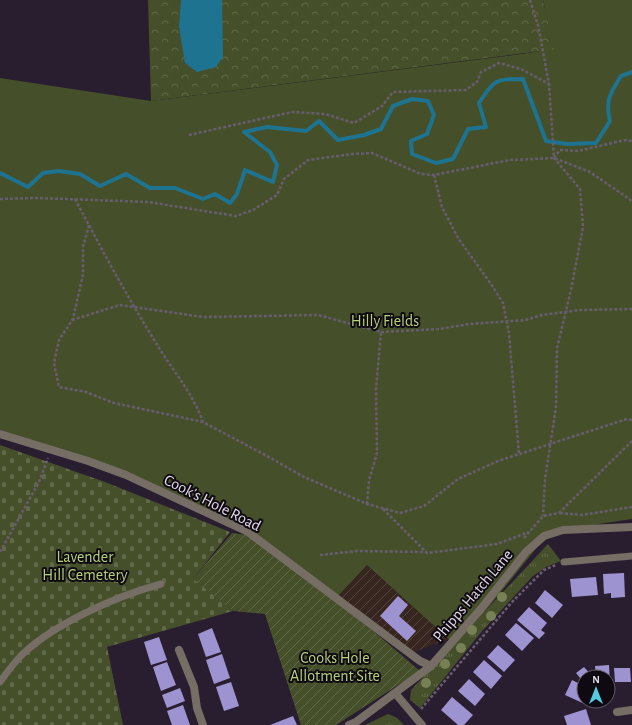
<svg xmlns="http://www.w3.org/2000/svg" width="632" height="725" font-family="'Alegreya Sans',sans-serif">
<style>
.industrial{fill:url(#industrial-furrows)}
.grass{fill:url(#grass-tufts)}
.forest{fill:url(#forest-crowns)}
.cemetery{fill:url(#cemetery-stones)}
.park{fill:#45502a}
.garden{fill:url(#garden-furrows)}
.water{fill:#1e7391}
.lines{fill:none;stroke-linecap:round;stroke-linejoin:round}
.stream{stroke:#1e7391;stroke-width:4}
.building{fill:#9d93d1}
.path{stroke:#685d6e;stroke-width:2.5;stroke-dasharray:3 2;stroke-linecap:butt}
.service{stroke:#766d65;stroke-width:7}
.minor{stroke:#766d65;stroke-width:8}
.tertiary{stroke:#766d65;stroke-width:8}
.tree{fill:#778057}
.labels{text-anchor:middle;stroke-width:4;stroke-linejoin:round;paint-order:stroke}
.park-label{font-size:16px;fill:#b7d177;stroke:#0f0a12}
.street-label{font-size:16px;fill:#e1d9e6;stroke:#0f0a12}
</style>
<defs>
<pattern id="industrial-furrows" width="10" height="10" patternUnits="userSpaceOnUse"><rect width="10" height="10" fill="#372520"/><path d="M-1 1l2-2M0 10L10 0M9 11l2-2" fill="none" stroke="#544440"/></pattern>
<pattern id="grass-tufts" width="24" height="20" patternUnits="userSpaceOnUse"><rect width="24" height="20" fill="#45502a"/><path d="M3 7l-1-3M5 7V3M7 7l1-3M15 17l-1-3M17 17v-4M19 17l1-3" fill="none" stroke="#606949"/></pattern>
<pattern id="forest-crowns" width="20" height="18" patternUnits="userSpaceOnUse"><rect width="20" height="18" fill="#45502a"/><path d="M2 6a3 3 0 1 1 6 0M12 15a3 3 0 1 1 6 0" fill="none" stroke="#606949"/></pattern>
<pattern id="cemetery-stones" width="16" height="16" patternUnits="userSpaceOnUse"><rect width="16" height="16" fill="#45502a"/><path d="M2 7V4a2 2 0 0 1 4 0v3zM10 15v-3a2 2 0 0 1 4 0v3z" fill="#606949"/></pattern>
<pattern id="garden-furrows" width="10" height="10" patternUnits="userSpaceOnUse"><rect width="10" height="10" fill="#45502a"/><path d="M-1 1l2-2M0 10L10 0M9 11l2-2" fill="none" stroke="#606949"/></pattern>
</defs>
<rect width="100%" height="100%" fill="#291d30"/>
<polygon class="industrial" points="367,565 449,639 414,652 338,596"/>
<g class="grass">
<polygon points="548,544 561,561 546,567 533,576 483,630 420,708 410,700 411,690"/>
<polygon points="388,714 397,718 404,725 365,725"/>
</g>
<polygon class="forest" points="148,0 543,0 555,50 632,202 161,117 541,51 151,101"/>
<polygon class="cemetery" points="0,445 105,482 230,532 194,578 233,611 107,647 123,725 0,725"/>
<polygon class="park" points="543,0 632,0 632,519 559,530 543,540 483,614 452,642 367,565 338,596 249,529 99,462 0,432 0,78 151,101 554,50"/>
<polygon class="garden" points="232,533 247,535 357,617 420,671 336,725 301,725 265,614 233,611 193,579"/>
<polygon class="water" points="181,0 222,0 223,57 216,67 197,72 185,63 179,27"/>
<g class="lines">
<path class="stream" d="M 0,173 L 28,187 L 43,173 L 59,171 L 80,174 L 100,186 L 126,174 L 150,188 L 175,188 L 203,199 L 215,194 L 230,203 L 237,194 L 245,170 L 273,182 L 277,165 L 270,152 L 244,132 L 267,127 L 306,131 L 319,121 L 338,140 L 364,135 L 381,129 L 393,106 L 412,99 L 428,101 L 434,115 L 427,134 L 411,141 L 412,154 L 436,163 L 453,159 L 468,129 L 486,127 L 479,103 C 495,79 495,79 523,79 L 546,141 L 567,144 L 596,143 L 610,121 C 605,100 610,94 621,76 L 632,72"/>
</g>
<g class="building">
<polygon points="624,573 625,597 611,598 611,593 604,594 603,574"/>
<polygon points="596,577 598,595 572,597 570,579"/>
<polygon points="545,590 563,605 552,618 535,603"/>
<polygon points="398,596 408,605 399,616 416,631 407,641 380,616"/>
<polygon points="529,607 547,623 541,630 545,633 539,639 517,620"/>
<polygon points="516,623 534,638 522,651 505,635"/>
<polygon points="212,628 221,652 206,657 198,634"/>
<polygon points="159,637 167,660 151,665 144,642"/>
<polygon points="498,645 515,660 504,672 487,657"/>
<polygon points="222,654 230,678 214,684 206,660"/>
<polygon points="484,660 502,676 491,689 473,672"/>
<polygon points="167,662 176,685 161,691 153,667"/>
<polygon points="609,665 610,683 608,683 608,677 596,677 595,666"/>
<polygon points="584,667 593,677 584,677 584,683 576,673"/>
<polygon points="614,668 630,668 631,682 615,682"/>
<polygon points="469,679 485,694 475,706 458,691"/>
<polygon points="572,680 584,686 584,701 589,701 587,705 565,695"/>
<polygon points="231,682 239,706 224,711 216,687"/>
<polygon points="180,688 185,701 167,708 162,695"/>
<polygon points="452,697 473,715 464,725 458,725 441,710"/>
<polygon points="183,705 190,725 172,725 167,711"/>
<polygon points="586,709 591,725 567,725 564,716"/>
<polygon points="293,716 297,725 270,725"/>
</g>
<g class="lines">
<g class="path">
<polyline points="530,0 538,25 549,84 554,158 580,189 583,227 571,290 557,348 556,407 545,479 543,516"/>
<polyline points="189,135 292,112 325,114 354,123 382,106 393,92 466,90 477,82 481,72 499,63 521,69 549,84"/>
<polyline points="554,158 560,150 578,151 625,140 632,141"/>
<polyline points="434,175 442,207 458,238 491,284 503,303 509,333 519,454"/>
<polyline points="0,199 37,198 148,202 236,216 253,210 277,195 284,179 308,160 352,154 372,153 421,174 434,175 510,160 554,158 590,172 632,201"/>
<path d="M 75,199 C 100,246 125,293 153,338 C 169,366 192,391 203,422 L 267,456 L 304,477 L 367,504 L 400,513 L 424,506 L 458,479 L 498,461 L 627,419 L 632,420"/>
<polyline points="89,225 83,247 83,274 73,319 59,340 54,363 59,387 86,392 114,403 203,422"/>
<polyline points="72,320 120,305 203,317 318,315 381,332 376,389 377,453 369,480 367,504"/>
<polyline points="381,332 439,329 469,324 526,320 542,315 579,310 632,309"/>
<polyline points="383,509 427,553 497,544 529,532"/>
<polyline points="560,513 582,515 632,507"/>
<polyline points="524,538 543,516 559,513 632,441"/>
<polyline points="0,552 39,482 48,458"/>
<polyline points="320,555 357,551 425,552"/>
<polyline points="476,601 474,596 500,566"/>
<polyline points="421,709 512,602 544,570 556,565"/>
</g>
<g class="service">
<polyline points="564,562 632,556"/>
<path d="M 0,682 C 5,675 11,667 17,660 C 48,626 116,596 161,584"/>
</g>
<g class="minor">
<polyline points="0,434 88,461 126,475 248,532 420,661 431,666"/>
<polyline points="179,650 194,687 197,708 203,725"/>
<polyline points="395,693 422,725"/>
<polyline points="617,712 632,710"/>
</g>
<polyline class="tertiary" points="349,725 356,722 431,666 480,610 526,552 544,536 563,530 632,527"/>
</g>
<g class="tree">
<circle cx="502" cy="597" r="5"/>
<circle cx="491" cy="616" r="5"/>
<circle cx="472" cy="630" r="5"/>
<circle cx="461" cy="648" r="5"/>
<circle cx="445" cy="664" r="5"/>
<circle cx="426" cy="683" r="5"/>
</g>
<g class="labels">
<g class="park-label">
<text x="385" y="326">Hilly Fields</text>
<text x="85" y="562">Lavender<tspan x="85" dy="18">Hill Cemetery</tspan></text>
<text x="335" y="663">Cooks Hole<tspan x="335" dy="18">Allotment Site</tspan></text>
</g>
<g class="street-label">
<text transform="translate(213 502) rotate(27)" y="6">Cook's Hole Road</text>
<text transform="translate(472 595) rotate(-50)" y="6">Phipps Hatch Lane</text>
</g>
</g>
<g transform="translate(596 689)"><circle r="19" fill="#0f0a12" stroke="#635d67"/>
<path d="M0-3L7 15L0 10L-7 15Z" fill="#55cadf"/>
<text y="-6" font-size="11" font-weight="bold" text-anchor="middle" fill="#e1d9e6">N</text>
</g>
</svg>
